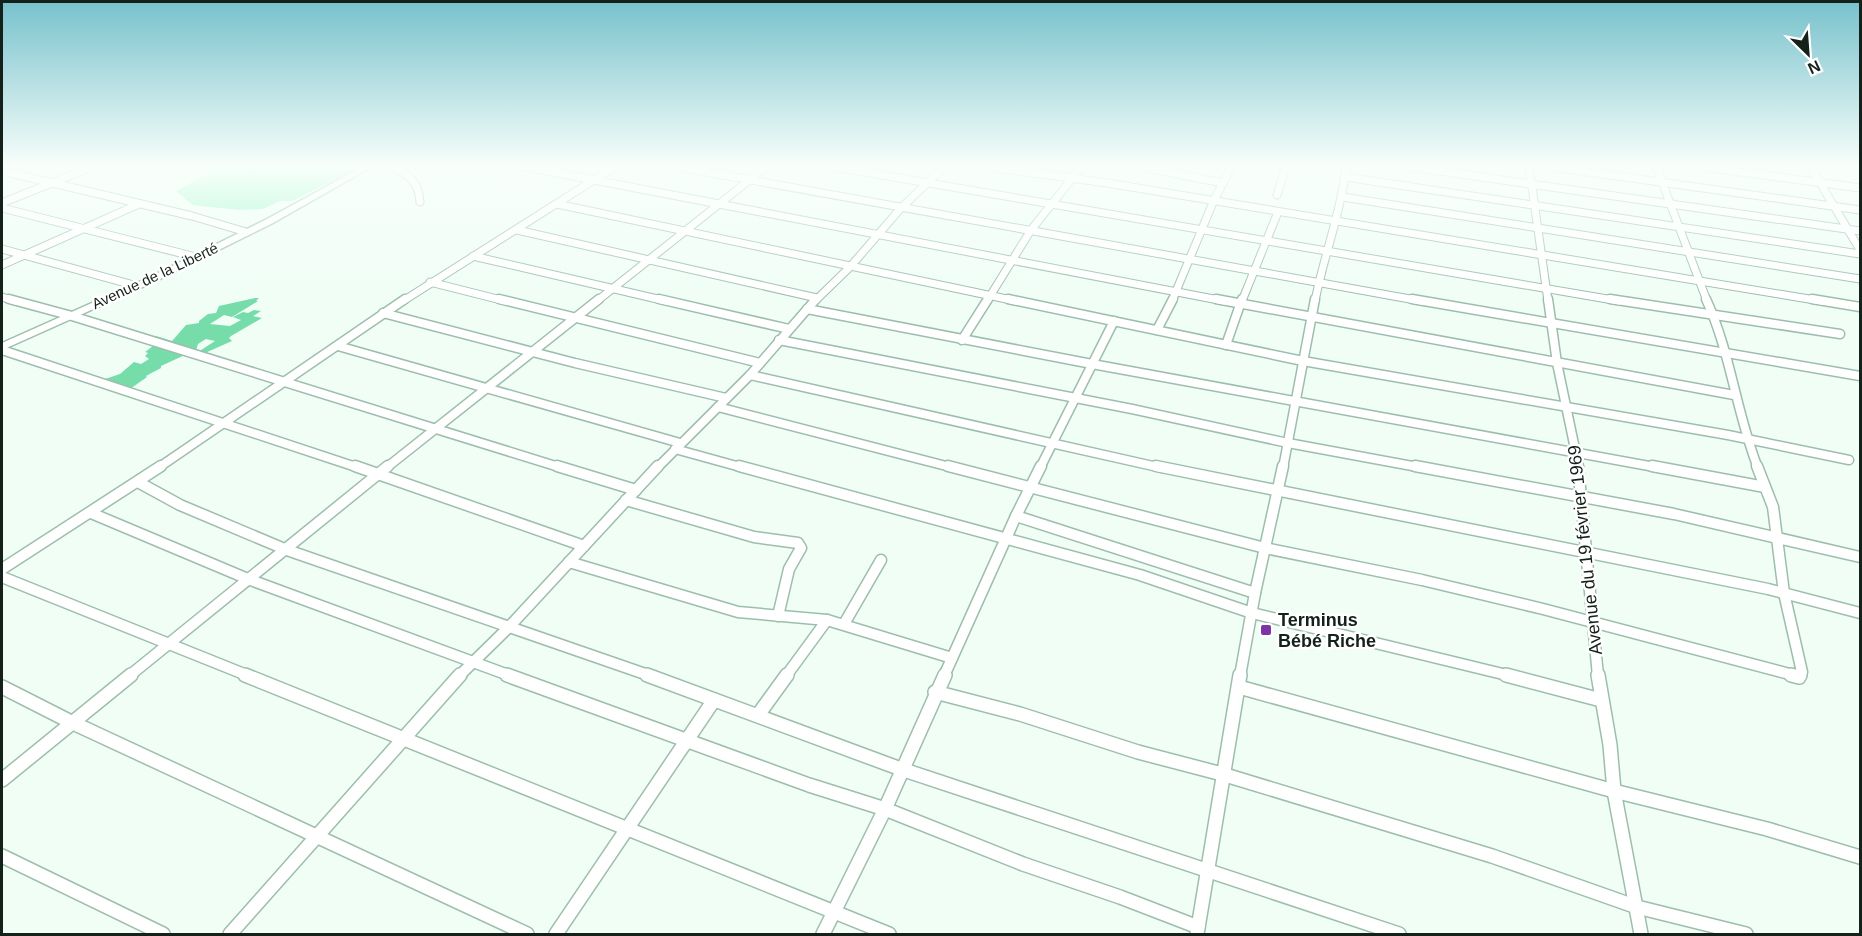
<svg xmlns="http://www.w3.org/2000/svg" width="1862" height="936" font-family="Arial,sans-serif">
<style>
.green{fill:#99f5c6}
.forest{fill:#76ddaa}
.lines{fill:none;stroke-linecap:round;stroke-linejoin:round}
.street-far3-casing{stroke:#9dbeac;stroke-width:9}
.street-far2-casing{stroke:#9dbeac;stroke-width:11}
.street-far1-casing{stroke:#9dbeac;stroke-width:13}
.street-casing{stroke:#9dbeac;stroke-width:16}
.secondary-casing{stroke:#9dbeac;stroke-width:3}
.street-far3{stroke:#fff;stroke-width:7}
.street-far2{stroke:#fff;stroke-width:8}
.street-far1{stroke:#fff;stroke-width:10}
.street{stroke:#fff;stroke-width:13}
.secondary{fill:#fff;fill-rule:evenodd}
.poi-dot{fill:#7c34a6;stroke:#fff;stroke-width:2}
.labels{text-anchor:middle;stroke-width:5;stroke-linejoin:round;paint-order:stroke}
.far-street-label{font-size:15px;fill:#14211a;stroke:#fff}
.street-label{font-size:18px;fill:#14211a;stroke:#fff}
.poi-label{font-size:18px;font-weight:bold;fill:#14211a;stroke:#fff;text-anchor:start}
</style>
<rect width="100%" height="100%" fill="#f0fef6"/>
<polygon class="green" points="193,166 362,166 292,201 280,201 263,209 239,210 193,205 176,191 211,172"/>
<polygon class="forest" points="255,298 259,298 256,301 258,301 232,317 224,315 210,324 230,326 241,320 233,317 243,312 248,313 254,310 261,311 253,316 262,318 231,336 229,338 232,341 205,353 198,352 215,341 206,339 198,344 196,350 188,350 187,354 161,366 161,368 146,376 147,377 130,389 104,383 105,379 120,374 134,362 141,364 149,359 145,356 148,353 145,352 153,346 145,343 156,336 172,341 186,325 199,323 199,321 208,314 216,313 219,306"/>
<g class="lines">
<g class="street-far3-casing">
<g id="street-far3">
<path d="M 390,166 C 408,173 419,182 420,202"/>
<polyline points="521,166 1224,301"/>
<polyline points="673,166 1421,301"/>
<polyline points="829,166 1619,301"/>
<polyline points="982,166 1107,183 1821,301"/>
<polyline points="1136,166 1223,183"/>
<polyline points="1404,166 1860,231"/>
<polyline points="1529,166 1548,301"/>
<polyline points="1545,166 1860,210"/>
<polyline points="1656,166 1707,301"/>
<polyline points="1695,166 1860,188"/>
<polyline points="1810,166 1860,250"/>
<polyline points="2,171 192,216 246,232"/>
<polyline points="1345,177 1860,254"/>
<polyline points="1277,195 1286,166"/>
<polyline points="1343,197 1860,279"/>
<polyline points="2,203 94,166"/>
<polyline points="557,204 1016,301"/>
<polyline points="2,208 196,257"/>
<polyline points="517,230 817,298"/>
<polyline points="2,249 137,286"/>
<polyline points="473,256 666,301"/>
<polyline points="2,265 139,204"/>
<polyline points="430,282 505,301"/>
<polyline points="2,297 15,301"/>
<polyline points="403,301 616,166"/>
<polyline points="597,301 767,166"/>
<polyline points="815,301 850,267 901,208 945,166"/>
<polyline points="987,301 1031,230 1082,166"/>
<polyline points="1172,301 1214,200 1232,166"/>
<polyline points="1242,301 1278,212"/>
<path d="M 1315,301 C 1324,255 1341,213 1346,166"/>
</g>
</g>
<g class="street-far2-casing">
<g id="street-far2">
<polyline points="9,299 72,316 562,468"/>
<polyline points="499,299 760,363"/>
<polyline points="659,299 789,329"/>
<polyline points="1008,299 1303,361 1728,435 1849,460"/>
<polyline points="1216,299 1734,395"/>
<polyline points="1412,299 1860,376"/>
<polyline points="1548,299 1557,363 1579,468"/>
<polyline points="1610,299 1840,334"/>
<path d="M 1706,299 C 1731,353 1736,413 1758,468"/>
<polyline points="1812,299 1860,307"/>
<polyline points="807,309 1092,364 1660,468"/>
<polyline points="383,313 575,363 726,398"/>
<polyline points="1157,330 1173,299"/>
<polyline points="779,340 1132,409 1288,443 1423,468"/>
<polyline points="962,340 988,299"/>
<polyline points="1226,345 1242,299"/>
<polyline points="338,346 680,443"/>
<polyline points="2,350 359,468"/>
<polyline points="750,375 1162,468"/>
<polyline points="718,407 954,468"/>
<polyline points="675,449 744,468"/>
<polyline points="158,468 405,299"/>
<polyline points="386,468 599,299"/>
<polyline points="657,468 750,375 816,299"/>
<polyline points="1040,468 1114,321"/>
<polyline points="1283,468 1315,299"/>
</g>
</g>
<g class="street-far1-casing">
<g id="street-far1">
<polyline points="355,466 584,546"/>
<polyline points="557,466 636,490"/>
<polyline points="739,466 1140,575 1252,613 1511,676"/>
<polyline points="948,466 1265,548 1422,580 1543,609 1797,676"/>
<polyline points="1156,466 1768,589 1860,613"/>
<polyline points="1415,466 1674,514 1860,557"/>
<polyline points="1578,466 1598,676"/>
<polyline points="1652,466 1765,487"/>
<polyline points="1757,466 1773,507 1784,593 1802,672 1799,676"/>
<polyline points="138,482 180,505 287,550 651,676"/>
<polyline points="626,500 754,537 798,543 801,548 789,569 778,616"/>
<polyline points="91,513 248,579 511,676"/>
<polyline points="1016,516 1255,593"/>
<polyline points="569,562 738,612 827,620 952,658"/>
<polyline points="2,569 161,466"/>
<polyline points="2,577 249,676"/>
<polyline points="844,624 881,560"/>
<polyline points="129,676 388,466"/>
<polyline points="459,676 508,628 658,466"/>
<polyline points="786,676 827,620"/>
<polyline points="944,676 1016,516 1041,466"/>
<polyline points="1240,676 1255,593 1283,466"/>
</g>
</g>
<g class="street-casing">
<g id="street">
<polyline points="245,675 889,934"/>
<polyline points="507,675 809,785 885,809 1023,864 1120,897 1198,927"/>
<polyline points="647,675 901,769 1399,934"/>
<polyline points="1506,675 1601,700"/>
<polyline points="1598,675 1610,745 1614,791 1641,934"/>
<polyline points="1791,675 1799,677 1800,675"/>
<polyline points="2,687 71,722 527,934"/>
<polyline points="1239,687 1614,791 1767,829 1860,857"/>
<polyline points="935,692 1020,714 1138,752 1222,774 1492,856 1637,907 1746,934"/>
<polyline points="758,715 787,675"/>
<polyline points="2,780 131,675"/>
<polyline points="2,856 163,934"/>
<polyline points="230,934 460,675"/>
<polyline points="556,934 714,700"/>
<polyline points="823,934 885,809 945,675"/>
<polyline points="1197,934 1240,675"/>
</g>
</g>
<g class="secondary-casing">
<polygon id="secondary" points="364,166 373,166 273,223 156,281 2,350 2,343 150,277 267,219"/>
</g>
<use href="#street-far3" class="street-far3"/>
<use href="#street-far2" class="street-far2"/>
<use href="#street-far1" class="street-far1"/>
<use href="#street" class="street"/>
<use href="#secondary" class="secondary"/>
</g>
<linearGradient id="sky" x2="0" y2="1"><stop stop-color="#77c1cc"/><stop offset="0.56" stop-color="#f8fffb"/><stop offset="1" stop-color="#f8fffb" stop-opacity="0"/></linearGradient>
<rect width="1862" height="297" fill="url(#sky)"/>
<rect class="poi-dot" x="1260" y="624" width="12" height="12" rx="3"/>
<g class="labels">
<g class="far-street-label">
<text transform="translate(155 276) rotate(-25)" y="5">Avenue de la Liberté</text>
</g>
<g class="street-label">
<text transform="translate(1585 550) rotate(-96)" y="6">Avenue du 19 février 1969</text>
</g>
<g class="poi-label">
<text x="1278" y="626">Terminus<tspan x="1278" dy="21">Bébé Riche</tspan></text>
</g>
</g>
<rect width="1862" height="936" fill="none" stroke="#14211a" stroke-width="6"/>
<g transform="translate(1808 54) rotate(155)" stroke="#ffffff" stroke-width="4.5" paint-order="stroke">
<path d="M0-4.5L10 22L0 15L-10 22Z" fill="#14211a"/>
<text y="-9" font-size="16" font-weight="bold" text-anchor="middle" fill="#14211a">N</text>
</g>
</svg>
